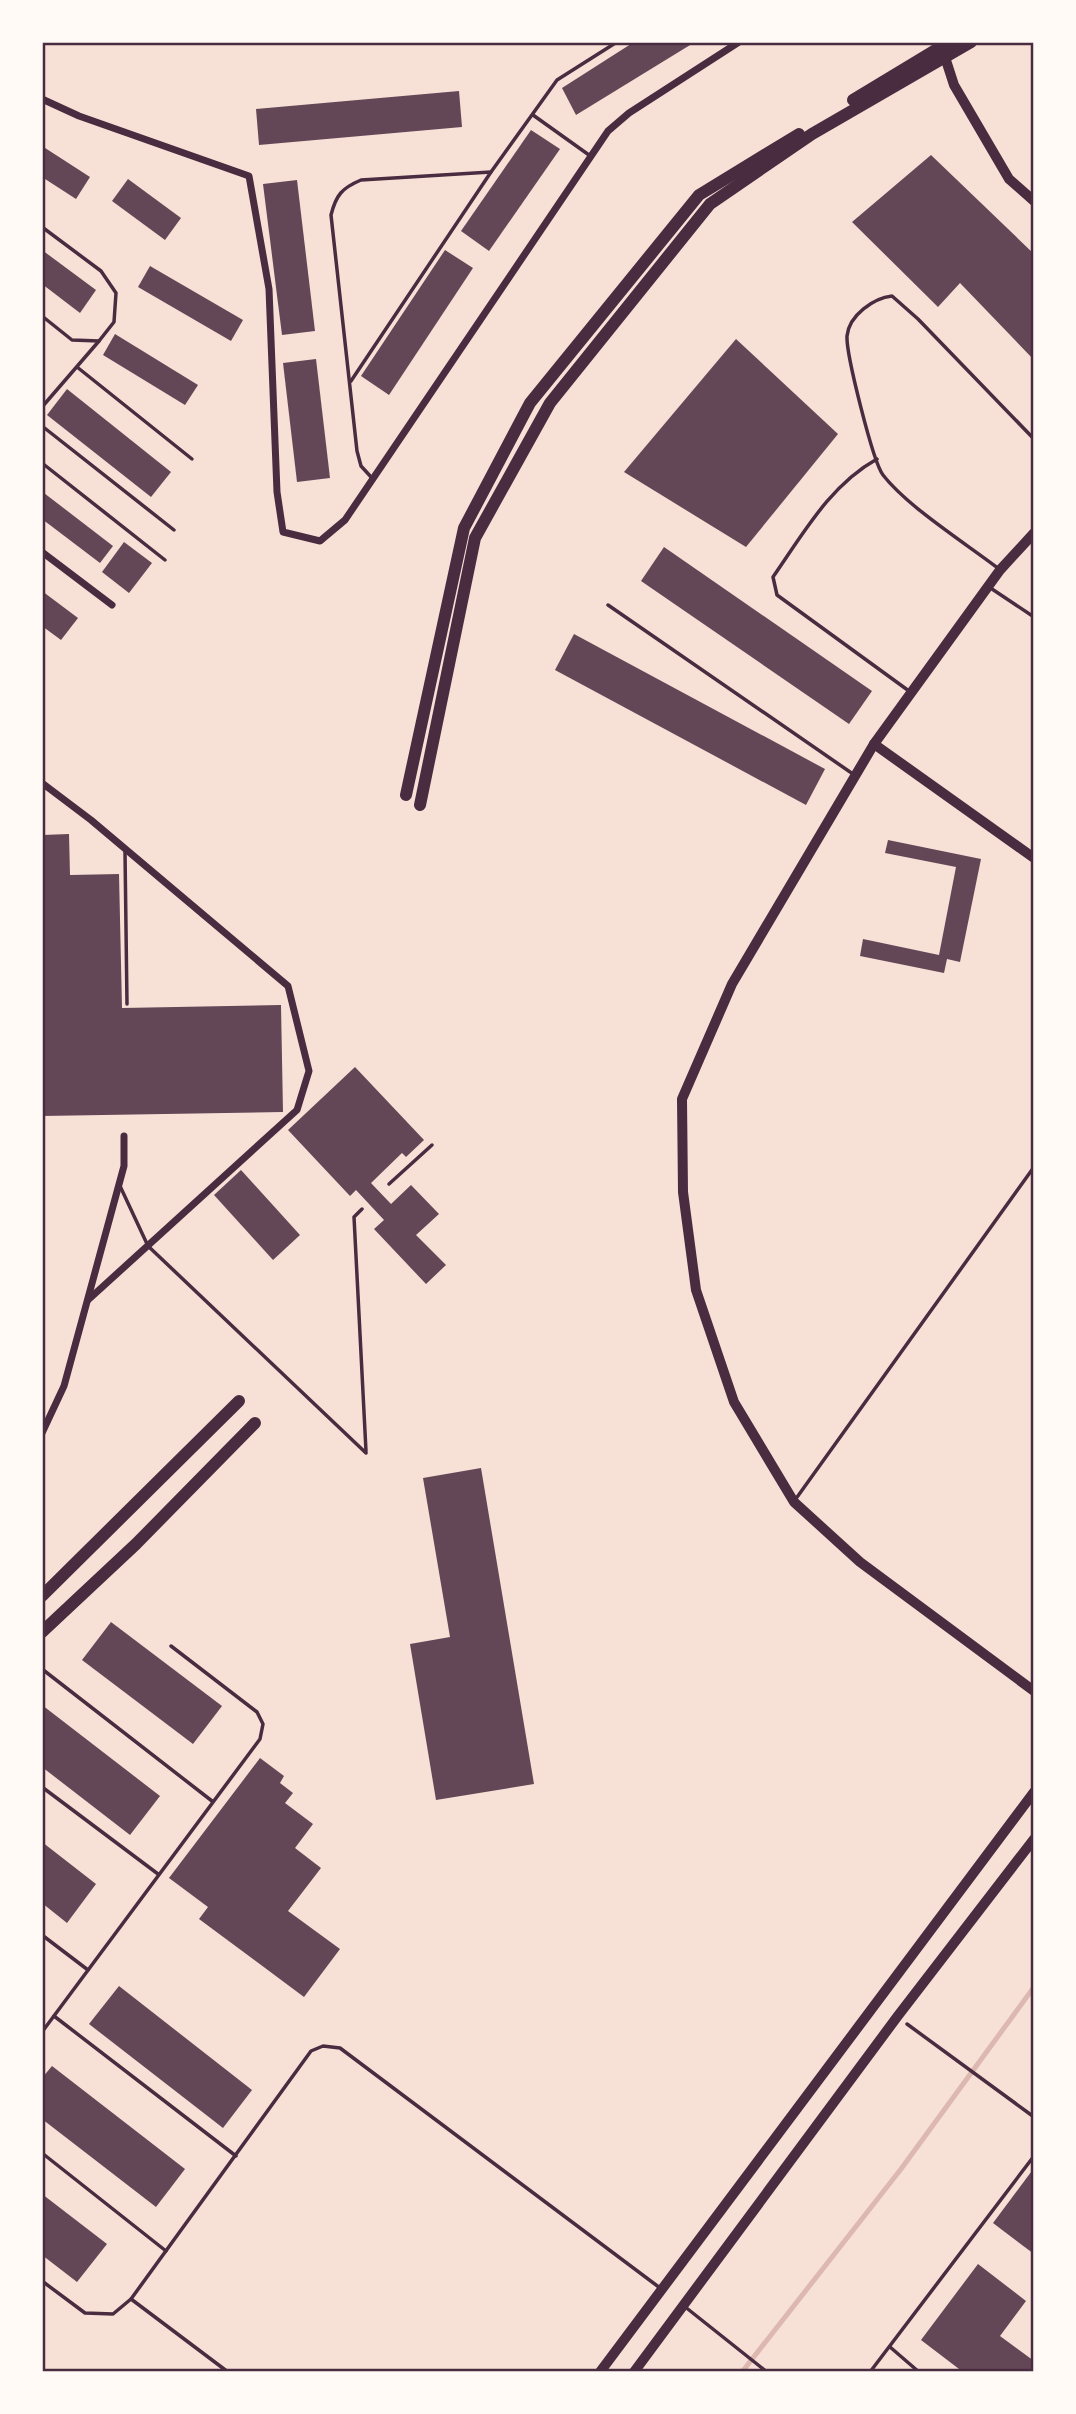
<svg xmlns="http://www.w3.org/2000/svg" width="1076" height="2414" font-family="'PT Sans',sans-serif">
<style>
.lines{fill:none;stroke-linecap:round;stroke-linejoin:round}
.stream{stroke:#dcb8b0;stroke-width:5}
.building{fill:#644757}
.path{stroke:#4a2c40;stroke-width:3.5}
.service{stroke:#4a2c40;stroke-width:3.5}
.minor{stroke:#4a2c40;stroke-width:7}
.tertiary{stroke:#4a2c40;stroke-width:10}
.secondary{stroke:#4a2c40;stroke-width:10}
.primary{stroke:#4a2c40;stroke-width:12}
.neatline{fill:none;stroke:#4a2c40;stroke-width:2.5}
</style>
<rect width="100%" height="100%" fill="#f7e1d7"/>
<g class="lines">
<polyline class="stream" points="742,2372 901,2169 1034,1987"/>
</g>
<g class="building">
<polygon points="634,42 695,42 576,115 562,88"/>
<polygon points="459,91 462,127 259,145 256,109"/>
<polygon points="531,130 560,149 489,251 461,231"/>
<polygon points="42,146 90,177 76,199 42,177"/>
<polygon points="931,155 1034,254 1034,360 960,283 938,307 852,222"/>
<polygon points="128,179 181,218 165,240 112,201"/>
<polygon points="297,180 315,331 282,335 263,184"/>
<polygon points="42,250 96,290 80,313 42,284"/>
<polygon points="445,250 473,268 389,395 361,376"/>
<polygon points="150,266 243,320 231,341 138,287"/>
<polygon points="115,334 198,385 185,405 103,355"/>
<polygon points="736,339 838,434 746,547 624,472"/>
<polygon points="316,359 330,478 297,482 283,363"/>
<polygon points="67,389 171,472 151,497 47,415"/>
<polygon points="44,493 113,546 100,563 42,519"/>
<polygon points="124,542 152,563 129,593 102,572"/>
<polygon points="664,547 872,691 849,724 641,581"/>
<polygon points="42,591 78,618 61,640 42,626"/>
<polygon points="574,634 825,769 806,805 555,670"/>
<polygon points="69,834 70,875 119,874 122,1008 281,1005 283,1112 42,1116 42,835"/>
<polygon points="888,840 981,859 960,962 947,959 944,973 860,956 863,939 939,955 956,867 885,853"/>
<polygon points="355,1067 424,1140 406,1157 402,1153 371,1183 391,1204 411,1185 439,1214 416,1235 446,1265 426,1284 374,1229 384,1220 356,1190 350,1196 288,1130"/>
<polygon points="241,1170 300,1235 273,1260 214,1195"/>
<polygon points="481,1468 534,1784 436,1800 410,1644 450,1637 423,1478"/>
<polygon points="111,1622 222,1706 193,1744 82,1660"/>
<polygon points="42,1705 160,1796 130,1835 42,1767"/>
<polygon points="260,1758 284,1776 280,1783 293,1793 285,1803 313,1824 295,1848 321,1868 288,1911 340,1949 304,1997 199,1919 208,1907 169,1878"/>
<polygon points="42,1842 96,1884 67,1923 42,1903"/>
<polygon points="119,1986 252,2090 223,2128 89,2024"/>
<polygon points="52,2066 185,2169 156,2207 42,2119 42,2078"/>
<polygon points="1034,2168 1034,2254 993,2223"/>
<polygon points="42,2194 107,2244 77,2282 42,2255"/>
<polygon points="978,2264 1026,2301 1000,2336 1034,2361 1034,2372 963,2372 921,2340"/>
</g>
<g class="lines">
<polyline class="path" points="907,2024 1034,2117"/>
<g class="service">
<polyline points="1030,42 1034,45"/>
<polyline points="533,115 589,155"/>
<polyline points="42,227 101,271 116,293 114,322 99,341 72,340 42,316"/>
<polyline points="77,367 192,459"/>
<polyline points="351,381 491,172 557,80 617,42"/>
<polyline points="42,407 99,341"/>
<polyline points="42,426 174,530"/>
<path d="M 877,459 C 830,485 803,534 773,577 L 777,595 L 909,691"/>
<polyline points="42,463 165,560"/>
<path d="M 372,478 L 361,466 L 357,451 L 331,215 C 336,195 342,188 361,180 L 491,172"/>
<path d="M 999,569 C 965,543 908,507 883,475 C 873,462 846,354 847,336 C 849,315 874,298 892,296 L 918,319 L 1034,439"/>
<polyline points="989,587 1034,617"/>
<polyline points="608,605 853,774"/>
<polyline points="125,852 127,1004"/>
<polyline points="389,1184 432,1145"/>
<polyline points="120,1186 148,1246 366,1453"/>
<polyline points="362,1209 354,1217 366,1451"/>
<polyline points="795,1500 1034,1167"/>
<polyline points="42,1669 212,1801"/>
<polyline points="42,1787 158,1874"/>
<polyline points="42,1935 88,1970"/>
<polyline points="54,2016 236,2156"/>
<polyline points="42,2032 260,1739 263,1724 257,1712 171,1646"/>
<polyline points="42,2153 166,2251"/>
<polyline points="42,2281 85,2313 113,2314 131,2299 311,2051 323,2046 340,2048 660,2288"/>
<polyline points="131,2299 228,2372"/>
<polyline points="684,2306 767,2372"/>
<polyline points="890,2347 919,2372"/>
<polyline points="870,2372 1034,2156"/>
</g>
<g class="minor">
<polyline points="42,99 79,116 249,176 269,289 277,492 283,532 320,541 345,520 608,131 629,113 739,42"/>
<polyline points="42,552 112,605"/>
<polyline points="42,783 91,820 288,986 309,1071 297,1110 88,1300"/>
<polyline points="42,1433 64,1386 124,1166 124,1136"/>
</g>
<g class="tertiary">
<polyline points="943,51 954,85 1009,179 1034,201"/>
<polyline points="1034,533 1000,570 874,744 732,984 682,1099 683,1192 696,1290 734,1402 794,1502 860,1562 1034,1691"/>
<polyline points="874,744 1034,858"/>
</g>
<g class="secondary">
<polyline points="600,2372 1034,1792"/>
<polyline points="634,2372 897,2017 1034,1839"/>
</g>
<g class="primary">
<polyline points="853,100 949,42"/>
<polyline points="406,795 464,528 530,403 699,195 799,134"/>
<polyline points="420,805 475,538 550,403 710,204 812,134 971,42"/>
<polyline points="42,1596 239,1401"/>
<polyline points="42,1632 136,1544 255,1423"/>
</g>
</g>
<rect width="1076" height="2414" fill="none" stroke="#fffaf5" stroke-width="88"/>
<rect x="44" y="44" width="988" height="2326" class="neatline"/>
</svg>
